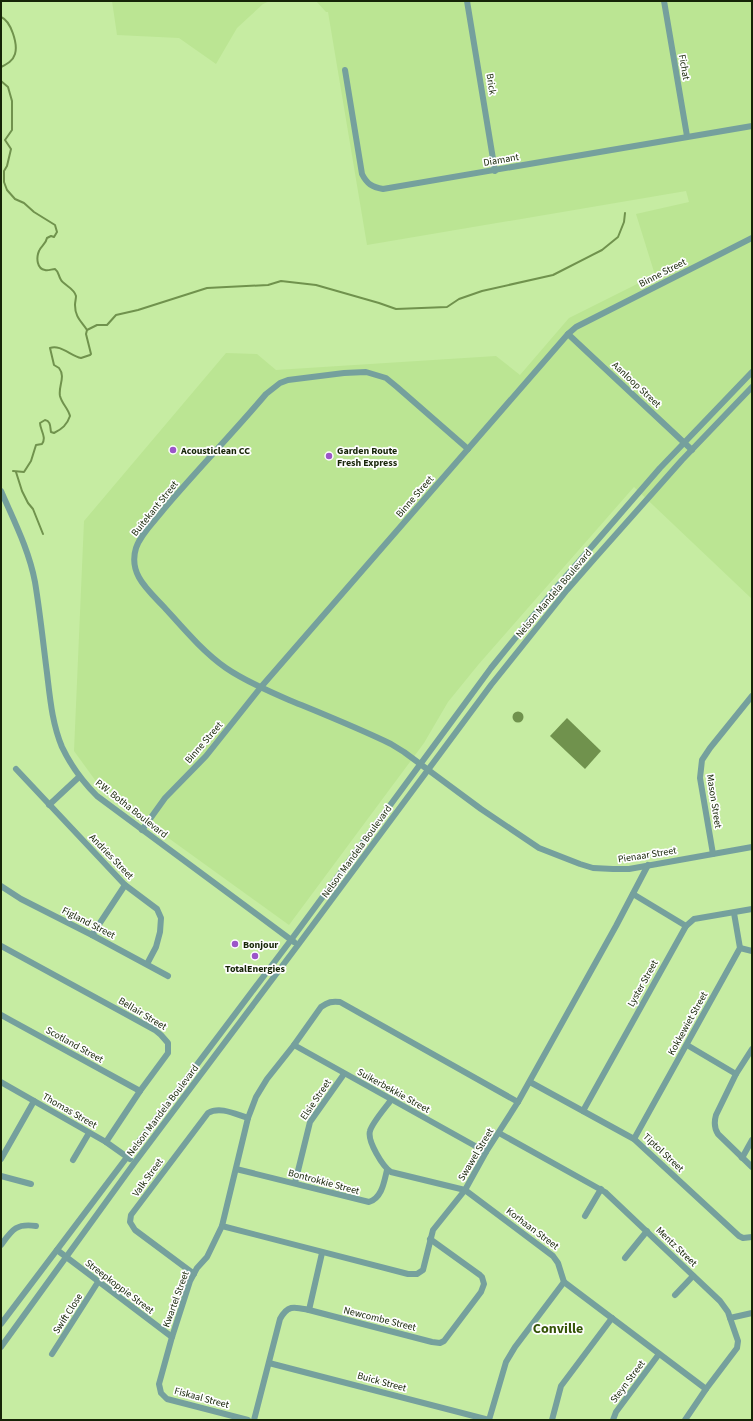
<svg xmlns="http://www.w3.org/2000/svg" width="753" height="1421" font-family="'Source Sans 3',sans-serif">
<style>
.built{fill:#bbe593}
.water{fill:#70924d}
.lines{fill:none;stroke-linecap:round;stroke-linejoin:round}
.stream{stroke:#70924d;stroke-width:2}
.minor{stroke:#75a09d;stroke-width:6}
.poi-dot{fill:#9c55c9;stroke:#fefefe;stroke-width:1.5}
.labels{text-anchor:middle;stroke-width:3.5;stroke-linejoin:round;paint-order:stroke}
.street-label{font-size:10px;fill:#162407;stroke:#fefefe}
.poi-label{font-size:10px;font-weight:bold;fill:#162407;stroke:#fefefe;text-anchor:start}
.district-label{font-size:14px;font-weight:bold;fill:#355407;stroke:#fefefe}
</style>
<rect width="100%" height="100%" fill="#c6eca2"/>
<g class="built">
<polygon points="112,1 270,1 263,4 237,28 216,64 179,38 117,35"/>
<polygon points="316,1 752,1 752,599 634,487 478,665 448,702 424,743 289,925 131,811 98,784 74,751 84,521 226,353 257,354 276,370 496,356 520,375 569,318 655,275 636,214 689,202 686,191 367,245 328,12 326,12"/>
</g>
<g class="water">
<circle cx="518" cy="717" r="5.5"/>
<polygon points="567,718 601,751 585,769 550,736"/>
</g>
<g class="lines">
<g class="stream">
<path d="M 1,17 C 11,21 18,44 15,54 C 13,61 7,64 1,67"/>
<path d="M 1,81 L 8,87 L 12,101 L 12,130 L 5,140 L 11,149 L 7,166 L 4,171 L 4,182 L 7,190 L 15,199 L 24,203 L 34,212 L 55,225 L 57,232 L 54,237 L 51,236 L 47,238 C 46,244 41,246 39,251 C 36,258 37,269 45,270 C 48,271 52,269 55,269 C 59,272 58,275 61,280 C 64,285 74,288 76,296 C 76,299 75,302 75,305 C 75,317 81,321 87,330 L 86,334 L 91,354 L 90,355 L 81,358 C 71,356 60,344 50,348 L 54,365 L 59,368 C 66,377 58,386 60,396 C 62,404 68,408 70,416 C 67,425 62,429 54,433 L 51,432 C 50,427 51,421 45,420 L 40,423 C 40,430 47,437 42,444 L 36,445 L 31,461 L 24,472 L 13,471"/>
<polyline points="87,330 97,325 107,325 116,315 138,310 207,288 268,285 281,281 316,285 379,303 396,309 447,307 459,299 482,291 553,275 602,250 618,237 624,222 625,213"/>
<polyline points="16,472 22,491 28,503 33,509 43,534"/>
</g>
<g class="minor">
<polyline points="467,1 495,171"/>
<polyline points="664,1 687,136"/>
<path d="M 345,70 L 362,174 C 367,184 372,187 383,189 L 752,126"/>
<polyline points="568,334 692,450"/>
<path d="M 468,449 L 397,387 L 386,378 L 366,372 L 344,373 L 288,380 L 280,383 L 266,394 C 233,433 197,470 164,509 C 155,521 141,533 136,548 C 128,574 148,590 164,607 C 183,628 203,652 226,668 C 245,681 268,691 289,700 C 323,714 358,728 391,744 L 404,752 L 481,809 L 539,848 L 580,864 L 593,868 L 613,869 L 629,869 L 752,847"/>
<path d="M 1,491 C 14,521 29,550 35,582 C 40,612 43,642 47,673 C 50,698 52,723 62,747 C 71,766 82,781 97,796 L 294,942"/>
<polyline points="16,769 125,885 157,909 161,918 160,932 156,947 147,964"/>
<polyline points="49,805 79,777"/>
<polyline points="142,830 165,798 206,756 261,687 568,334 576,327 752,238"/>
<polyline points="713,854 700,778 702,760 710,748 752,696"/>
<polyline points="1,886 21,899 92,935 168,976"/>
<polyline points="633,894 686,926"/>
<polyline points="92,935 125,885"/>
<polyline points="1,946 155,1030 161,1035 168,1043 168,1053 140,1091 106,1142"/>
<polyline points="740,948 752,951"/>
<polyline points="1,1015 140,1091"/>
<polyline points="294,1045 486,1152"/>
<polyline points="687,1045 736,1074"/>
<path d="M 752,1049 L 736,1074 L 716,1115 C 714,1122 714,1128 718,1134 L 752,1167"/>
<polyline points="1,1082 106,1142 130,1159"/>
<polyline points="530,1082 634,1139 739,1236 743,1238 752,1237"/>
<path d="M 391,1100 C 386,1107 372,1123 370,1131 C 367,1141 383,1167 391,1172 L 465,1190 L 553,1256 L 558,1263 L 564,1282 L 706,1389"/>
<polyline points="583,1111 686,926 694,919 752,909"/>
<polyline points="499,1133 605,1192 720,1301 728,1312 730,1318 738,1341 737,1348 706,1389 685,1420"/>
<polyline points="634,1139 740,948 734,913"/>
<polyline points="742,1158 752,1140"/>
<polyline points="1,1159 34,1101"/>
<polyline points="73,1160 89,1133"/>
<path d="M 236,1169 L 369,1202 C 382,1198 384,1182 387,1170"/>
<polyline points="1,1176 31,1184"/>
<polyline points="295,1183 310,1122 344,1074"/>
<polyline points="585,1216 601,1189"/>
<polyline points="222,1226 408,1274 417,1274 423,1270 433,1230 465,1190 486,1152 518,1102 616,926 648,865"/>
<path d="M 1,1245 C 12,1230 16,1223 36,1226"/>
<polyline points="57,1250 172,1337"/>
<polyline points="625,1258 647,1231"/>
<path d="M 194,1274 L 135,1230 L 130,1222 L 131,1215 L 208,1113 C 220,1106 235,1114 248,1118"/>
<polyline points="675,1295 693,1276"/>
<polyline points="309,1310 322,1253"/>
<polyline points="730,1318 752,1313"/>
<polyline points="1,1324 291,940 491,668 556,588 660,468 752,372"/>
<polyline points="1,1347 135,1162 298,945 491,685 567,590 595,558 682,460 752,387"/>
<polyline points="52,1354 98,1282"/>
<polyline points="269,1363 489,1420"/>
<path d="M 248,1420 L 167,1399 L 161,1393 L 159,1384 L 172,1337 L 190,1281 L 197,1268 L 207,1257 L 222,1226 L 248,1118 L 256,1097 L 267,1079 L 294,1045 L 321,1007 C 328,1002 332,1001 340,1002 L 518,1102"/>
<path d="M 254,1420 L 280,1319 C 288,1304 295,1307 309,1310 L 432,1342 L 440,1343 L 444,1341 L 481,1292 L 484,1284 L 482,1277 L 480,1275 L 430,1239"/>
<polyline points="489,1420 506,1362 515,1347 564,1282"/>
<polyline points="552,1420 561,1386 612,1318"/>
<polyline points="613,1420 616,1412 659,1354"/>
</g>
</g>
<g class="poi-dot">
<circle cx="173" cy="450" r="4"/>
<circle cx="329" cy="456" r="4"/>
<circle cx="235" cy="944" r="4"/>
<circle cx="255" cy="956" r="4"/>
</g>
<g class="labels">
<g class="street-label">
<text transform="translate(685 67) rotate(80)" y="4">Fichat</text>
<text transform="translate(492 84) rotate(81)" y="4">Brick</text>
<text transform="translate(501 159) rotate(-10)" y="4">Diamant</text>
<text transform="translate(662 272) rotate(-27)" y="4">Binne Street</text>
<text transform="translate(637 384) rotate(43)" y="4">Aanloop Street</text>
<text transform="translate(414 496) rotate(-49)" y="4">Binne Street</text>
<text transform="translate(154 508) rotate(-51)" y="4">Buitekant Street</text>
<text transform="translate(553 593) rotate(-50)" y="4">Nelson Mandela Boulevard</text>
<text transform="translate(203 742) rotate(-49)" y="4">Binne Street</text>
<text transform="translate(715 801) rotate(81)" y="4">Mason Street</text>
<text transform="translate(132 808) rotate(38)" y="4">P.W. Botha Boulevard</text>
<text transform="translate(356 851) rotate(-54)" y="4">Nelson Mandela Boulevard</text>
<text transform="translate(647 854) rotate(-9)" y="4">Pienaar Street</text>
<text transform="translate(112 856) rotate(46)" y="4">Andries Street</text>
<text transform="translate(89 922) rotate(27)" y="4">Figland Street</text>
<text transform="translate(642 983) rotate(-61)" y="4">Lyster Street</text>
<text transform="translate(143 1013) rotate(31)" y="4">Bellair Street</text>
<text transform="translate(687 1023) rotate(-61)" y="4">Kokkewiet Street</text>
<text transform="translate(75 1044) rotate(29)" y="4">Scotland Street</text>
<text transform="translate(394 1090) rotate(29)" y="4">Suikerbekkie Street</text>
<text transform="translate(315 1099) rotate(-56)" y="4">Elsie Street</text>
<text transform="translate(70 1110) rotate(30)" y="4">Thomas Street</text>
<text transform="translate(162 1110) rotate(-53)" y="4">Nelson Mandela Boulevard</text>
<text transform="translate(664 1152) rotate(43)" y="4">Tiptol Street</text>
<text transform="translate(475 1154) rotate(-59)" y="4">Swawel Street</text>
<text transform="translate(147 1177) rotate(-54)" y="4">Valk Street</text>
<text transform="translate(324 1181) rotate(15)" y="4">Bontrokkie Street</text>
<text transform="translate(533 1228) rotate(37)" y="4">Korhaan Street</text>
<text transform="translate(677 1246) rotate(44)" y="4">Mentz Street</text>
<text transform="translate(120 1286) rotate(37)" y="4">Streepkoppie Street</text>
<text transform="translate(175 1299) rotate(-70)" y="4">Kwartel Street</text>
<text transform="translate(67 1313) rotate(-57)" y="4">Swift Close</text>
<text transform="translate(380 1318) rotate(14)" y="4">Newcombe Street</text>
<text transform="translate(382 1381) rotate(15)" y="4">Buick Street</text>
<text transform="translate(627 1381) rotate(-53)" y="4">Steyn Street</text>
<text transform="translate(202 1397) rotate(15)" y="4">Fiskaal Street</text>
</g>
<g class="poi-label">
<text x="181" y="454">Acousticlean CC</text>
<text x="337" y="454">Garden Route<tspan x="337" dy="12">Fresh Express</tspan></text>
<text x="243" y="948">Bonjour</text>
<text x="255" y="972" text-anchor="middle">TotalEnergies</text>
</g>
<g class="district-label">
<text x="558" y="1333">Conville</text>
</g>
</g>
<rect width="753" height="1421" fill="none" stroke="#162407" stroke-width="4"/>
</svg>
